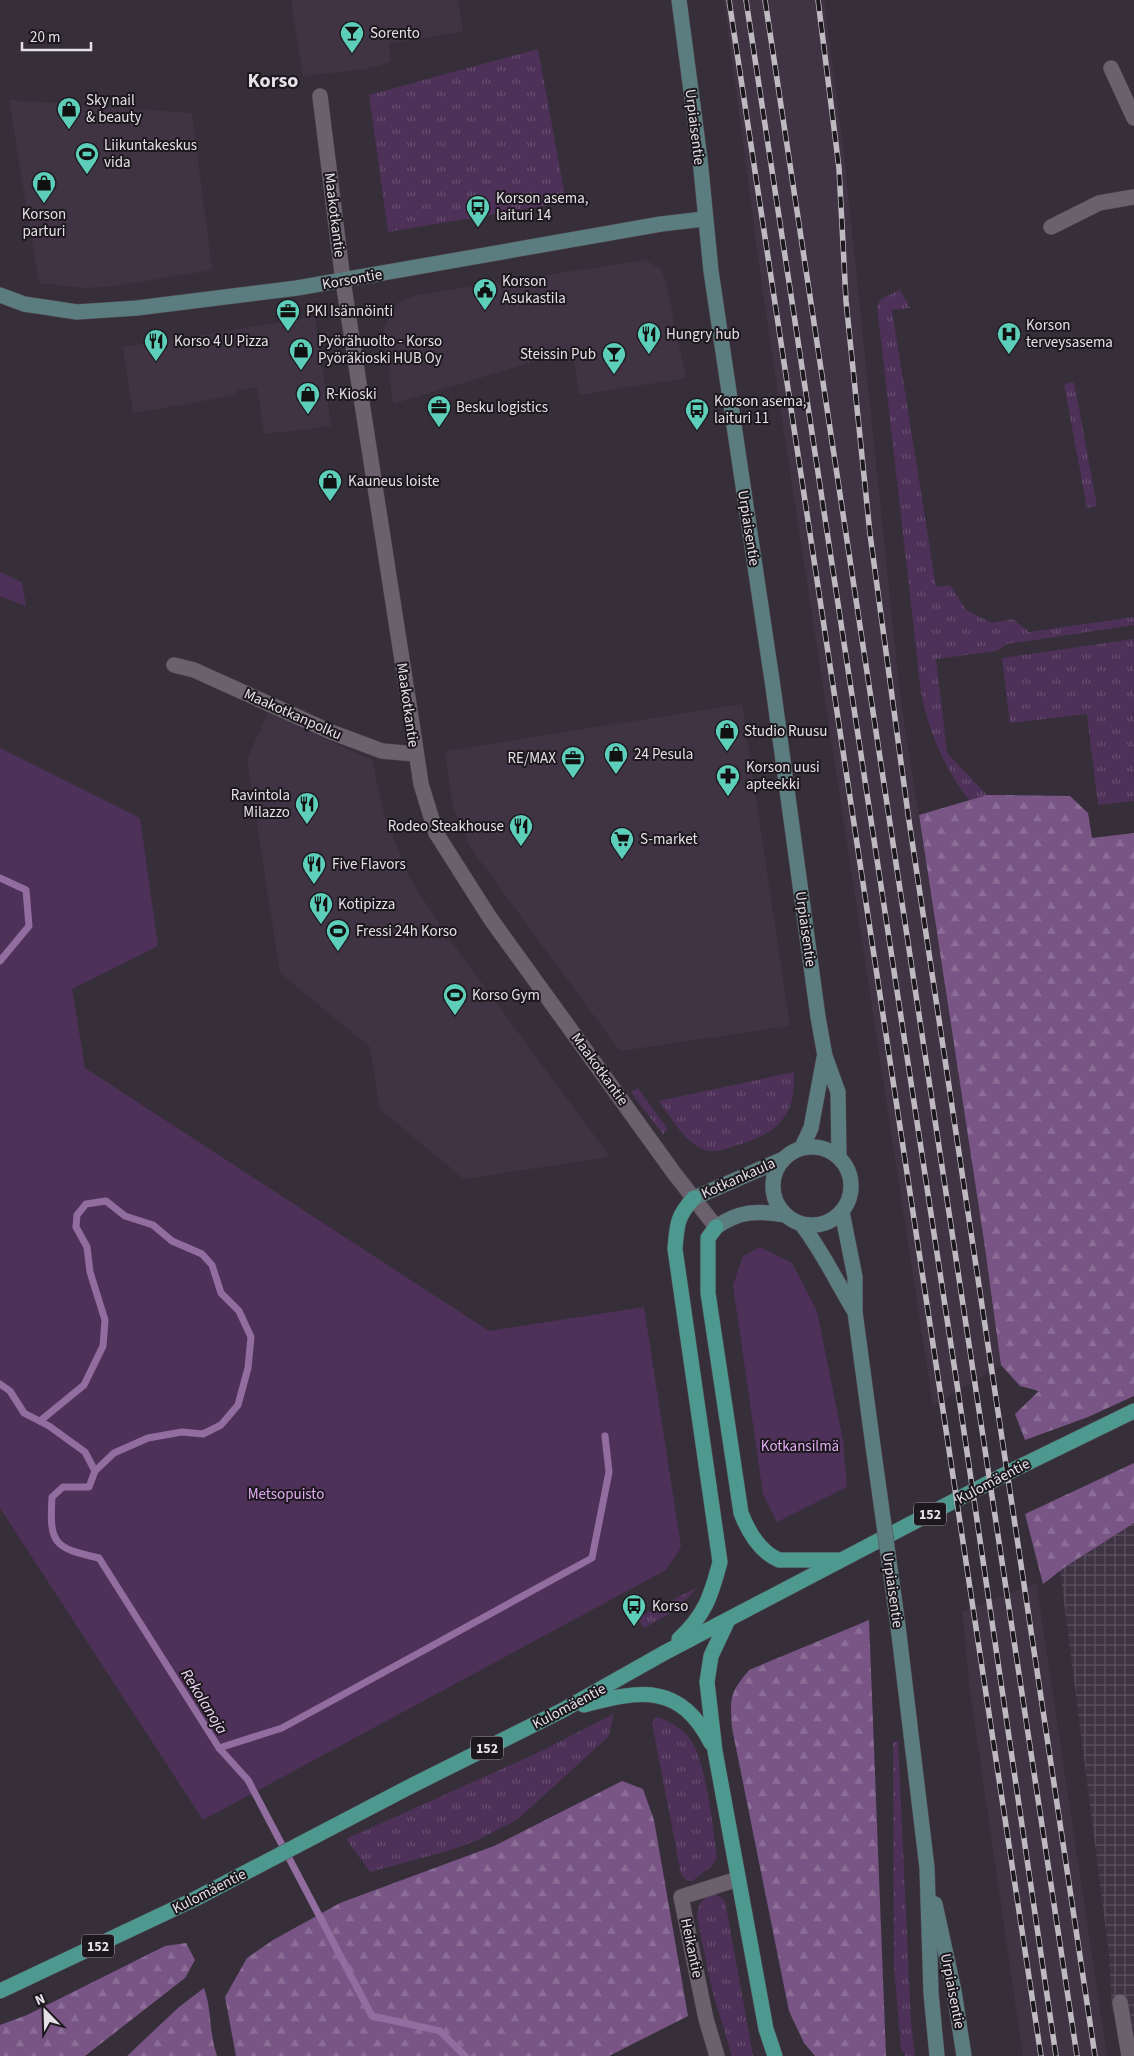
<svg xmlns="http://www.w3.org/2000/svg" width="1134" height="2056" font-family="'Source Sans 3',sans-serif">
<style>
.built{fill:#403444}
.industrial{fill:url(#industrial-grid)}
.grass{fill:url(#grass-tufts)}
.forest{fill:url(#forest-firs)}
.park{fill:#4e3158}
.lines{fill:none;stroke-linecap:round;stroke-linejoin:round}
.stream{stroke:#926da0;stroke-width:7}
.street-casing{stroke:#514b53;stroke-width:16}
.secondary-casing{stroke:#514b53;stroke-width:16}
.primary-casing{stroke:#514b53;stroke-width:16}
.street{stroke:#6a616d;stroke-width:15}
.secondary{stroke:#5c7d7f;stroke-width:15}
.primary{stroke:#4d9990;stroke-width:15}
.rail-casing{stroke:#bfbac1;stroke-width:5.5}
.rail{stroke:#1c181d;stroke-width:4;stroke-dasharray:11;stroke-linecap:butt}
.secondary-bridge-casing{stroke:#514b53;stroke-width:16;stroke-linecap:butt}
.secondary-bridge{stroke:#5c7d7f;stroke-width:15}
.labels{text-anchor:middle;stroke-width:4;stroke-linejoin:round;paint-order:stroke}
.shield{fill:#1c181d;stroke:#a8a4aa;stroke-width:1}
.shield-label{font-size:14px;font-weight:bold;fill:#e4e0e6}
.poi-label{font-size:15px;fill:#e4e0e6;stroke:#1c181d;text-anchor:start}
.street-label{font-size:15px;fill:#e4e0e6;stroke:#1c181d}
.park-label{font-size:15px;fill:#e2acf5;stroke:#1c181d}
.water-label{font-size:16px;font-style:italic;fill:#efd9f7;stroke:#1c181d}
.district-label{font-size:20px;font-weight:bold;fill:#e4e0e6;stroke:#1c181d}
</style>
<defs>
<pattern id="industrial-grid" width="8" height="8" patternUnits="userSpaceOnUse" patternTransform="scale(1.25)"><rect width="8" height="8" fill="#403444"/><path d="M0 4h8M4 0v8" fill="none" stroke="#5b515f"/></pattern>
<pattern id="grass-tufts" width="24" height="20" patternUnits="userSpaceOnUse" patternTransform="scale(1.25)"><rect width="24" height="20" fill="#4e3158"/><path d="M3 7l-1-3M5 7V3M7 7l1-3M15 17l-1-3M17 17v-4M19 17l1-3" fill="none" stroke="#674f70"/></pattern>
<pattern id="forest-firs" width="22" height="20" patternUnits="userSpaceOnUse" patternTransform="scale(1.25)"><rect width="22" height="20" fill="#785585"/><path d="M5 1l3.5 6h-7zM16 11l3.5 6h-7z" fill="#8b6d96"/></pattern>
</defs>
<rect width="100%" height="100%" fill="#362f39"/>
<g class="built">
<polygon points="291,0 458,0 463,32 389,43 391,62 366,69 303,76"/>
<polygon points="724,0 824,0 844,154 900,695 984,1241 1001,1365 933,1406 763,294"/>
<polygon points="9,100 192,113 212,270 116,286 83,288 39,283"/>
<polygon points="645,260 661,269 665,279 686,378 580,395 572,350 393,404 384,329 395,307 402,301 417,295"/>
<polygon points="315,317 331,426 264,434 257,387 236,390 237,395 133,413 123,347"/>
<polygon points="742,704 790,1026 620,1051 470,847 453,807 445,751"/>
<polygon points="268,713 372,760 384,814 410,879 447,936 610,1157 464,1179 380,1109 370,1047 280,973 247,759"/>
<polygon points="1037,1583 1037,1588 1107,2056 1023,2056 970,1690 962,1612"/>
</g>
<polygon class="industrial" points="1134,1523 1134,2034 1130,2010 1112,2012 1109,1953 1060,1570"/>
<g class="grass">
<polygon points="538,49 566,202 388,232 369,95"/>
<path d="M 900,290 L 910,308 L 892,310 L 936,587 L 950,585 L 966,610 L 992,623 L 1013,619 L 1029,632 L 1134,617 L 1134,625 L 1007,644 L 997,651 L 936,659 L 947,753 L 987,795 L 969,800 C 944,768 929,732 921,692 L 877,305 L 881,299 Z"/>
<polygon points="1074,382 1097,506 1087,508 1064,384"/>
<polygon points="1134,639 1134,801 1098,805 1087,714 1010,723 1002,658"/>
<path d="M 794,1072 C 796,1116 778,1133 737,1145 C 725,1149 715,1154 703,1149 C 684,1142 671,1117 659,1101 Z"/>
<polygon points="638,1088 667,1128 663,1135 631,1092"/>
<polygon points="698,1587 676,1610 644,1628 638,1618"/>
<polygon points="614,1714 608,1737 518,1819 480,1839 451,1850 370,1872 346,1839 533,1755"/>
<path d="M 656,1717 C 667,1720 678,1726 686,1734 C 707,1755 712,1827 717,1857 L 712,1866 L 692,1881 L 687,1881 L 681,1874 L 652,1723 Z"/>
<polygon points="898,1741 911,2023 915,2056 905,2056 901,2049 894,1966 893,1742"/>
<path d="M 716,1894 L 725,1901 L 753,2056 L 732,2056 L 712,1990 L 697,1917 C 698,1904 703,1896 716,1894 Z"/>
</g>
<g class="forest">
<polygon points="987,795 1070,796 1088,813 1092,838 1134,833 1134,1396 1088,1417 1025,1440 1015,1414 1039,1391 1020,1386 1001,1365 984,1241 919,815"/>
<polygon points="1134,1463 1134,1523 1065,1567 1043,1584 1025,1514"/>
<path d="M 869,1620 L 886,2056 L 815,2056 L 804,2043 L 789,2011 L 732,1728 C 730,1698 729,1694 749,1670 Z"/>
<polygon points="622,1781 643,1789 654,1820 688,2016 609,2056 236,2056 225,1997 247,1958 273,1940 340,1903 494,1846"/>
<polygon points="186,1943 195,1960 185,1978 85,2056 0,2056 0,2025 27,2015 165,1946"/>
<path d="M 204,1988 C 212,2010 209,2033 217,2056 L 127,2056 L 179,2007 Z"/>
</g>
<g class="park">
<polygon points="0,572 22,582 26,606 0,596"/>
<polygon points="0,748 140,818 158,946 72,989 85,1068 489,1331 644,1307 681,1547 666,1570 203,1820 0,1508"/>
<polygon points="760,1247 792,1263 817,1311 843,1440 847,1487 777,1522 763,1494 733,1285 743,1256"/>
</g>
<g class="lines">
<g class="stream">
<polyline points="0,878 26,890 29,926 0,961"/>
<path d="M 0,1384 L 10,1391 L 24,1413 L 49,1426 L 85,1452 L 95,1471 L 89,1487 L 63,1487 L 52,1497 C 49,1544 54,1548 99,1558 L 219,1748 L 248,1780 L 372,2016 L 440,2031 L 465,2056"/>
<polyline points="40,1421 84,1385 103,1346 105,1320 90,1272 87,1247 76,1227 77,1215 86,1204 106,1201 125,1216 153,1225 172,1241 202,1254 212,1265 221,1293 239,1311 251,1337 248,1368 238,1405 221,1425 203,1434 182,1432 148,1438 114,1453 95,1471"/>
<polyline points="219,1748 282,1728 592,1558 609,1472 605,1436"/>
</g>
<g class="street-casing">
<g id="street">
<polyline points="1111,68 1134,118"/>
<polyline points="320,96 343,281 412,724 421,784 436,833 490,918 674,1173 716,1227"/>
<polyline points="1051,227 1099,203 1134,197"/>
<polyline points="174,665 194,670 331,732 382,751 415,754"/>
<polyline points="1120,2002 1129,2056"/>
<polyline points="717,2056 706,2019 681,1897 738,1879"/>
</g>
</g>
<g class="secondary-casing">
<g id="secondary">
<polyline points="679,0 700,159 711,271 773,687 818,1017 825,1056 838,1092 839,1157"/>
<polyline points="0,295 24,304 77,312 137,308 297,288 661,224 704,219"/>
<circle cx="812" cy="1186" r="39"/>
<polyline points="802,1147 811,1128 824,1058"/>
<polyline points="694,1198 783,1159"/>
<polyline points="842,1212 855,1277 855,1312 873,1446"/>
<path d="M 802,1225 C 823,1252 837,1283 855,1312"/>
<path d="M 716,1227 C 739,1211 757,1210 784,1215"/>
<polyline points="898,1626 927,1868 931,1993 937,2056"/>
<polyline points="935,1904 954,1991 964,2056"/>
</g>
</g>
<g class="primary-casing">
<g id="primary">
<path d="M 716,1227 L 708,1238 L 708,1293 L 741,1513 C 748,1531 760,1552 779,1560 L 838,1560"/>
<polyline points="728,1620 711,1656 707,1682 715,1751 766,2029 775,2056"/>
<path d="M 679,1639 C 705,1615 711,1596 720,1562 L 675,1249 C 677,1224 677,1216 694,1198"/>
<path d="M 584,1705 C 641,1690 680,1683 711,1743"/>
<polyline points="0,1991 195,1899 411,1786 563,1710 664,1653 1017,1468 1134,1411"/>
</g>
</g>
<use href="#street" class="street"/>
<use href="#secondary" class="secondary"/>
<use href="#primary" class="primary"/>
<g class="rail-casing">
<g id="rail">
<polyline points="729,0 1041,2056"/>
<polyline points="746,0 958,1391 1056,2056"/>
<polyline points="765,0 1077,2056"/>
<polyline points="818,0 839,168 846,301 870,534 908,814 1095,2056"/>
</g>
</g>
<use href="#rail" class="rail"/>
<g class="secondary-bridge-casing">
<polyline id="secondary-bridge" points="873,1446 898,1626"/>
</g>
<use href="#secondary-bridge" class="secondary-bridge"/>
</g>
<defs>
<g id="bar-pin" transform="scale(1.25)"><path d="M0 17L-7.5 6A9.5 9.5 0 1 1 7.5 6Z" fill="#5dceb9" stroke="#1c181d"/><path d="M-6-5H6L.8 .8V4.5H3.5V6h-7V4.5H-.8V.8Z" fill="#111"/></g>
<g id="shop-pin" transform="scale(1.25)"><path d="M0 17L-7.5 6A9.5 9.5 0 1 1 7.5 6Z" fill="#5dceb9" stroke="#1c181d"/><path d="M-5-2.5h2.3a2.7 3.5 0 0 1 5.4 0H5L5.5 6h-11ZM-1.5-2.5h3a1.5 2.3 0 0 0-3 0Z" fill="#111"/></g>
<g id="stadium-pin" transform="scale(1.25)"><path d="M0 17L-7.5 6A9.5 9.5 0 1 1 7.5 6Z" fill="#5dceb9" stroke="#1c181d"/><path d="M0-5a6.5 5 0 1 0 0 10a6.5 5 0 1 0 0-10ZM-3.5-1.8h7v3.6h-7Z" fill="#111"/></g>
<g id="bus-pin" transform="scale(1.25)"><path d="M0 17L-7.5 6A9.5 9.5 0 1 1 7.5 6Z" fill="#5dceb9" stroke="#1c181d"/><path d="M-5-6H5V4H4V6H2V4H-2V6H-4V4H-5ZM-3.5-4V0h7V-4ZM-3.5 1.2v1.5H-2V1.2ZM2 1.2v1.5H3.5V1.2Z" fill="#111"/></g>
<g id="civic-pin" transform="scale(1.25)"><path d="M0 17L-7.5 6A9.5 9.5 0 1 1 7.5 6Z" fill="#5dceb9" stroke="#1c181d"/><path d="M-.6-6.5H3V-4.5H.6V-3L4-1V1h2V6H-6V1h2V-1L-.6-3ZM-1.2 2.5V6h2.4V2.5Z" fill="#111"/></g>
<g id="office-pin" transform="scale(1.25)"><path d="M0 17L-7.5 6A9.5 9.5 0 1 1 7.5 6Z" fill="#5dceb9" stroke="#1c181d"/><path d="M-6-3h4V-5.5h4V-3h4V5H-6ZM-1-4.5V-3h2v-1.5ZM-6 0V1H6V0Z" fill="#111"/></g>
<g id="restaurant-pin" transform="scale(1.25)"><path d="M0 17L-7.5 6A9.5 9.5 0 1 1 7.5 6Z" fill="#5dceb9" stroke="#1c181d"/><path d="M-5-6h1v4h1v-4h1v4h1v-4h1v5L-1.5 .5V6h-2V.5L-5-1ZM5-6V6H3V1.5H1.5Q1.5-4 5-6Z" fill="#111"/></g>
<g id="hospital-pin" transform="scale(1.25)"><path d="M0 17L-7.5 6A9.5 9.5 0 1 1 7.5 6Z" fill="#5dceb9" stroke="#1c181d"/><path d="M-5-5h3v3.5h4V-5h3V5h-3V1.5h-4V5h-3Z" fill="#111"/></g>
<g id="pharmacy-pin" transform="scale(1.25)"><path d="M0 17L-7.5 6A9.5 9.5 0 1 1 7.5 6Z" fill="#5dceb9" stroke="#1c181d"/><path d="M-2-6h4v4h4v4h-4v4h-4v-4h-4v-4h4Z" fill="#111"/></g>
<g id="supermarket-pin" transform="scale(1.25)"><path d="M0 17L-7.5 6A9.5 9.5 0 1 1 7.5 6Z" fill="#5dceb9" stroke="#1c181d"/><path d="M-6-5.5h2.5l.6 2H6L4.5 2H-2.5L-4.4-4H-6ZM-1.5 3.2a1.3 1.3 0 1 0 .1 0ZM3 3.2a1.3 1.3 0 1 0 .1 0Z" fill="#111"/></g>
</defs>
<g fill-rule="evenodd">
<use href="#bar-pin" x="352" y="33"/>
<use href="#shop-pin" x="69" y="109"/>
<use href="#stadium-pin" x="87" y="154"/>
<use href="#shop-pin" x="44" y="183"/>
<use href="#bus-pin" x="478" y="207"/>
<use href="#civic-pin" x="485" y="290"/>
<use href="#office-pin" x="288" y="311"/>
<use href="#restaurant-pin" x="649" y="334"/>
<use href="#hospital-pin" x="1009" y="334"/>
<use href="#restaurant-pin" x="156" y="341"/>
<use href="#shop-pin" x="301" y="350"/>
<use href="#bar-pin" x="614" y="354"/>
<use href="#shop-pin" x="308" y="394"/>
<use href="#office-pin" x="439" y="407"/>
<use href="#bus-pin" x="697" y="410"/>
<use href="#shop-pin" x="330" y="481"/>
<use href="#shop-pin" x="727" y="731"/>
<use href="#shop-pin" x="616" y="754"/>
<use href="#office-pin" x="573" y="758"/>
<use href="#pharmacy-pin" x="728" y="776"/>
<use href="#restaurant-pin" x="307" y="804"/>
<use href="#restaurant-pin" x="521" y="826"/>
<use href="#supermarket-pin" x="622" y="839"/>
<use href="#restaurant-pin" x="314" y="864"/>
<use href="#restaurant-pin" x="321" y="904"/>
<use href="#stadium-pin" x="338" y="931"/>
<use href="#stadium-pin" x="455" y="995"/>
<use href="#bus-pin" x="634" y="1606"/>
</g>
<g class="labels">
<g class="shield">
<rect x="914" y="1502.5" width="32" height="23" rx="4"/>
<rect x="471" y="1736.5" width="32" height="23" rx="4"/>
<rect x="82" y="1934.5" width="32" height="23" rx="4"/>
</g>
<g class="shield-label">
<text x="930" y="1519">152</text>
<text x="487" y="1753">152</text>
<text x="98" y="1951">152</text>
</g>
<g class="poi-label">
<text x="370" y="38">Sorento</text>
<text x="86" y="105">Sky nail<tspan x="86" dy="17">&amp; beauty</tspan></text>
<text x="104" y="150">Liikuntakeskus<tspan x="104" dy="17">vida</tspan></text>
<text x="496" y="203">Korson asema,<tspan x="496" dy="17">laituri 14</tspan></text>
<text x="44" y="219" text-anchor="middle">Korson<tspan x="44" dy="17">parturi</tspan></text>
<text x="502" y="286">Korson<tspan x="502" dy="17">Asukastila</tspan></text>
<text x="306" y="316">PKI Isännöinti</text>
<text x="1026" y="330">Korson<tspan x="1026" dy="17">terveysasema</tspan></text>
<text x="666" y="339">Hungry hub</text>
<text x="174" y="346">Korso 4 U Pizza</text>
<text x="318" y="346">Pyörähuolto - Korso<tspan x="318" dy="17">Pyöräkioski HUB Oy</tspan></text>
<text x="596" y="359" text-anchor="end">Steissin Pub</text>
<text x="326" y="399">R-Kioski</text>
<text x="714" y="406">Korson asema,<tspan x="714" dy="17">laituri 11</tspan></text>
<text x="456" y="412">Besku logistics</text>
<text x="348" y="486">Kauneus loiste</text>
<text x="744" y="736">Studio Ruusu</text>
<text x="634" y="759">24 Pesula</text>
<text x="556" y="763" text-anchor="end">RE/MAX</text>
<text x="746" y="772">Korson uusi<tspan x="746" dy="17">apteekki</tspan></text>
<text x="290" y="800" text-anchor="end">Ravintola<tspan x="290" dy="17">Milazzo</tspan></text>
<text x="504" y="831" text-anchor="end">Rodeo Steakhouse</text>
<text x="640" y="844">S-market</text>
<text x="332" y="869">Five Flavors</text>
<text x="338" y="909">Kotipizza</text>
<text x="356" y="936">Fressi 24h Korso</text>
<text x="472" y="1000">Korso Gym</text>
<text x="652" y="1611">Korso</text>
</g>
<g class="street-label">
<text transform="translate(695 127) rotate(83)" y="5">Urpiaisentie</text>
<text transform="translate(335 215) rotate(83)" y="5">Maakotkantie</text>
<text transform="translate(352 279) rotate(-10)" y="5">Korsontie</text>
<text transform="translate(749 528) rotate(81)" y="5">Urpiaisentie</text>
<text transform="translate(408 705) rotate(82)" y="5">Maakotkantie</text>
<text transform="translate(293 714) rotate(24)" y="5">Maakotkanpolku</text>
<text transform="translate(806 929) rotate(82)" y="5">Urpiaisentie</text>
<text transform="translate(600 1069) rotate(54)" y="5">Maakotkantie</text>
<text transform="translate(738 1178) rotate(-24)" y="5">Kotkankaula</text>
<text transform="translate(993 1481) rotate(-28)" y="5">Kulomäentie</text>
<text transform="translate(893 1590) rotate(82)" y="5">Urpiaisentie</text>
<text transform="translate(569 1706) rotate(-28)" y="5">Kulomäentie</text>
<text transform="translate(209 1891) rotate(-27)" y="5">Kulomäentie</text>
<text transform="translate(692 1948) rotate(78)" y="5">Heikantie</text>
<text transform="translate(953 1991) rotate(79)" y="5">Urpiaisentie</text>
</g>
<g class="park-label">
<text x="800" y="1451">Kotkansilmä</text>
<text x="286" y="1499">Metsopuisto</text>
</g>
<g class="water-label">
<text transform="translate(205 1701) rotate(58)" y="6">Rekolanoja</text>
</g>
<g class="district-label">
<text x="273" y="87">Korso</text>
</g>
</g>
<g transform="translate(45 2011) rotate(337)" stroke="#1c181d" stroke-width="4" paint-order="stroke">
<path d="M0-4L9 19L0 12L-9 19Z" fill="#e4e0e6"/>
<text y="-8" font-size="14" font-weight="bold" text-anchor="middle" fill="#e4e0e6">N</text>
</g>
<path d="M22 42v8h69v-8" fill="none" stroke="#e4e0e6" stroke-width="2.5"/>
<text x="30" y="42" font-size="15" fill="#e4e0e6" stroke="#1c181d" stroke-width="4" paint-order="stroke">20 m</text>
</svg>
